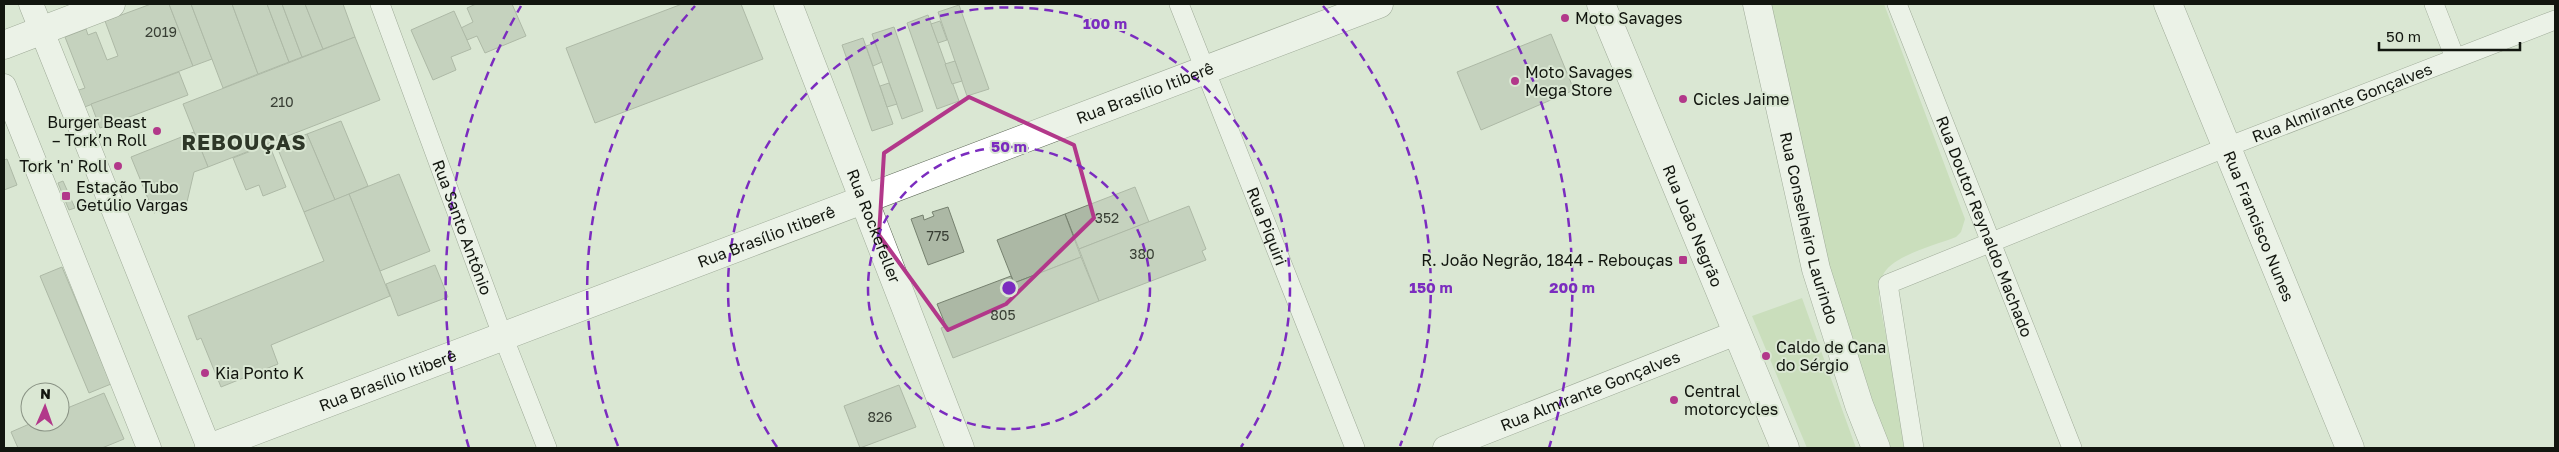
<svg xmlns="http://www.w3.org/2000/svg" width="2559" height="452" font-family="'Golos Text',sans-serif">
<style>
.green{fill:#b5d3a1}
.building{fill:#acb8a5;stroke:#76816f}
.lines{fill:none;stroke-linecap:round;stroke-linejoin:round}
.minor-casing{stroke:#586352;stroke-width:20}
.tertiary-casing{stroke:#586352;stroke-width:25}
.secondary-casing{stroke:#586352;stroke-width:29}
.primary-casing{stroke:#586352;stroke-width:29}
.minor{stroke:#fff;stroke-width:19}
.tertiary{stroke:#fff;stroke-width:24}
.secondary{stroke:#fff;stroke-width:28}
.primary{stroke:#fff;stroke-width:28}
.marked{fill:none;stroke:#b2388a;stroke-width:4;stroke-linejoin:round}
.ring{fill:none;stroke:#7b2cbf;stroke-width:2.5;stroke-dasharray:9 6}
.poi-dot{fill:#b2388a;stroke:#dae7d3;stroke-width:2}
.labels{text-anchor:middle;stroke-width:4;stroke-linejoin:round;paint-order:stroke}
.number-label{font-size:14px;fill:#383e34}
.poi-label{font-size:16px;fill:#12160f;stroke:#dae7d3;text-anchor:start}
.street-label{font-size:16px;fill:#12160f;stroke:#dae7d3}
.district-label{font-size:21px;font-weight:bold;letter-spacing:1px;fill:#2e3728;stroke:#dae7d3}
.centre{fill:#7b2cbf;stroke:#dae7d3;stroke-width:2.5}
.ring-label{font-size:15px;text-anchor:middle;font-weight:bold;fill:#7b2cbf;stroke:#dae7d3;stroke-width:4;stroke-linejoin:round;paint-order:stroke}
</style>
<rect width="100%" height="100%" fill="#dae7d3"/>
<g class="green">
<path d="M 1766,4 L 1884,4 L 1965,219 L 1961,232 L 1956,237 C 1936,245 1895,255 1884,273 C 1879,282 1879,291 1879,300 L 1908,448 L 1883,448 L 1822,265 Z"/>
<polygon points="1802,298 1856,448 1807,448 1752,316"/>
</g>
<g class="building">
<polygon points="151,4 169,4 193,66 82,108 76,91 85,88 65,37 86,29 88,35 96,32 107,60 118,56 105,21"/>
<polygon points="169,4 191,4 212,59 193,66"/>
<polygon points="191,4 232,4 258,74 223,88"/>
<polygon points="232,4 267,4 289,62 258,74"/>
<polygon points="267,4 282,4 302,57 289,62"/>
<polygon points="282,4 305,4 323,49 302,57"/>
<polygon points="305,4 343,4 355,37 323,49"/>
<polygon points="476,4 512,4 526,36 485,53 477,36 467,40 461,28 473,22 467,8"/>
<polygon points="682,4 741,4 763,59 595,123 566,48"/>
<polygon points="959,5 989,89 967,96 938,12"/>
<polygon points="454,11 471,49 451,57 456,70 433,80 411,30"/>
<polygon points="928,15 959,101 937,109 907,23"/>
<polygon points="940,21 947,40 938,43 931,24"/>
<polygon points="894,27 923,111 902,119 872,34"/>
<polygon points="1551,34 1574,90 1481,130 1457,72"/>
<polygon points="355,37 380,100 208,167 183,104"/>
<polygon points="863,38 893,124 872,131 842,45"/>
<polygon points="875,43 882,62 873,66 866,46"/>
<polygon points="955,61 962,81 952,84 945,64"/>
<polygon points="179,72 188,95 100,128 91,104"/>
<polygon points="889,83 897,104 887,107 880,86"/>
<polygon points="341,121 368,186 335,200 307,134"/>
<polygon points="194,132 208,167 194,172 187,202 154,213 131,157"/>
<polygon points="307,134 335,200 304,212 277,147"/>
<polygon points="269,144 286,187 263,196 259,185 246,190 233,158"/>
<polygon points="7,159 17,185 4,190 4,160"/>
<polygon points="399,174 430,251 380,271 349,194"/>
<polygon points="63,181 75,208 69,210 58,183"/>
<polygon points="1135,187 1149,222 1079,249 1065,214"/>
<polygon points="349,194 390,296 271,345 278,364 221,387 201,338 197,340 188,316 324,261 304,212"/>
<polygon points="1189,206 1206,249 1202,251 1206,260 1099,301 1079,249"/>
<polygon points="948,207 964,252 928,265 911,219 923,215 924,220 934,216 932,212"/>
<polygon points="1065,214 1081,257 1014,283 997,240"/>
<polygon points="1081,257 1099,301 953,358 941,328 946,326 937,304 1011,276 1014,283"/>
<polygon points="435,265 448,297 398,316 386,284"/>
<polygon points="62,267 111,384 89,393 40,276"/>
<polygon points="899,385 916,427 860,448 844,406"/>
<polygon points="104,393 124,439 102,448 18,448 11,432 34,422 60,422 60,411"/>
</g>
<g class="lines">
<g class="minor-casing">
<g id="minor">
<path id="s1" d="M 380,4 L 497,321 L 547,448"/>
<path id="s2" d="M 1179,4 L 1355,448"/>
<path id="s3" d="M 1897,4 L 2072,448"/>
<polyline points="2434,4 2455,58"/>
<path id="s4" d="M 1914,448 L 1888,284 L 2227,147 L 2555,20"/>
</g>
</g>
<g class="tertiary-casing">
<g id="tertiary">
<polyline points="31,4 209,448"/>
<polyline points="4,86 149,448"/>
<path id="s5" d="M 1445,448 L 1736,333"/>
</g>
</g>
<g class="secondary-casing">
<g id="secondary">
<path id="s6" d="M 1601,4 L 1785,448"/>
<path id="s7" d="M 1757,4 L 1816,269 L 1859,405 L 1876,448"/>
<polyline points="4,45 111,4"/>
<path id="s8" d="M 209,448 L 1379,4"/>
</g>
</g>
<g class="primary-casing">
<g id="primary">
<path id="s9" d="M 788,4 L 960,448"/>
<path id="s10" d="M 2168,4 L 2350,448"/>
</g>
</g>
<use href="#minor" class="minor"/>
<use href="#tertiary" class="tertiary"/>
<use href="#secondary" class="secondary"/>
<use href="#primary" class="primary"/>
</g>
<path d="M0 0H2559V452H0ZM 969,97 L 1074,145 L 1094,218 L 1006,304 L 948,330 L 879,235 L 884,153 Z" fill="#dae7d3" fill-opacity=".55" fill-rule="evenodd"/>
<path class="marked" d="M 969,97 L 1074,145 L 1094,218 L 1006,304 L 948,330 L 879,235 L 884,153 Z"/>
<g class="ring">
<circle cx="1009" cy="288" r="141"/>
<path d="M777 447A281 281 0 1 1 1241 447"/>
<path d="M618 446A422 422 0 0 1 695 6M1323 6A422 422 0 0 1 1400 446"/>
<path d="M469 448A563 563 0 0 1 521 6M1497 6A563 563 0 0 1 1549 448"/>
</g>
<g class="poi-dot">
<circle cx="1565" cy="18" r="5"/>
<circle cx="1515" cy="81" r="5"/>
<circle cx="1683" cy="99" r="5"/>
<circle cx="157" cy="131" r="5"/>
<circle cx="118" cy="166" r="5"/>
<rect x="61" y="191" width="10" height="10" rx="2.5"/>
<rect x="1678" y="255" width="10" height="10" rx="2.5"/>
<circle cx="1766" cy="356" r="5"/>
<circle cx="205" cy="373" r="5"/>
<circle cx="1674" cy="400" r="5"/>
</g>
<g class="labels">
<g class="number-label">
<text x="161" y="37">2019</text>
<text x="282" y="107">210</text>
<text x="1107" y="223">352</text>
<text x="938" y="241">775</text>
<text x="1142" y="259">380</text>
<text x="1003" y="320">805</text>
<text x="880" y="422">826</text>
</g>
<g class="poi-label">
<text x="1575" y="24">Moto Savages</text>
<text x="1525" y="78">Moto Savages<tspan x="1525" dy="18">Mega Store</tspan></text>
<text x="1693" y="105">Cicles Jaime</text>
<text x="147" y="128" text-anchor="end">Burger Beast<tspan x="147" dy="18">– Tork’n Roll</tspan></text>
<text x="108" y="172" text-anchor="end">Tork 'n' Roll</text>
<text x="76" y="193">Estação Tubo<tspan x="76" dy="18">Getúlio Vargas</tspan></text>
<text x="1673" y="266" text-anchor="end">R. João Negrão, 1844 - Rebouças</text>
<text x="1776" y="353">Caldo de Cana<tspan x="1776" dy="18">do Sérgio</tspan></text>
<text x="215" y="379">Kia Ponto K</text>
<text x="1684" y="397">Central<tspan x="1684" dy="18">motorcycles</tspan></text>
</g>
<g class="street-label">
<text dy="6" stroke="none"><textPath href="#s8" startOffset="1001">Rua Brasílio Itiberê</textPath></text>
<text dy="6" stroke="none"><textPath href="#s4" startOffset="655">Rua Almirante Gonçalves</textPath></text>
<text dy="6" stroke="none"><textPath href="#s9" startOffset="238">Rua Rockefeller</textPath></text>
<text dy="6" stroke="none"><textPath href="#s2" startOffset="239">Rua Piquiri</textPath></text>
<text dy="6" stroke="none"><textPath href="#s6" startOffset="240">Rua João Negrão</textPath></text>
<text dy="6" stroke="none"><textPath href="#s3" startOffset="239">Rua Doutor Reynaldo Machado</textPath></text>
<text dy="6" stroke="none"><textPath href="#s10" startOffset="240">Rua Francisco Nunes</textPath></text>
<text dy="6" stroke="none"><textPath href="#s1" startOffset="238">Rua Santo Antônio</textPath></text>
<text dy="6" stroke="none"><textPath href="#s7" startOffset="230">Rua Conselheiro Laurindo</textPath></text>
<text dy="6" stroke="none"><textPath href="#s8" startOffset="596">Rua Brasílio Itiberê</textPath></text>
<text dy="6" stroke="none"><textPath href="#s8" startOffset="191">Rua Brasílio Itiberê</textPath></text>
<text dy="6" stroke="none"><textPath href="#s5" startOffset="156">Rua Almirante Gonçalves</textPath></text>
</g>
<g class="district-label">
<text x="244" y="150">REBOUÇAS</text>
</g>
</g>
<circle cx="1009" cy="288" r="8" class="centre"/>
<g class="ring-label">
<text x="1105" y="29">100 m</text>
<text x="1009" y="152">50 m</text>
<text x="1431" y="293">150 m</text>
<text x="1572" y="293">200 m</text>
</g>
<rect width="2559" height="452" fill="none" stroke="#12160f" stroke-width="10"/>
<g transform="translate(45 407) rotate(2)"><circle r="24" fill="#dae7d3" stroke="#8a9385"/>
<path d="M0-4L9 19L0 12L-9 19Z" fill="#b2388a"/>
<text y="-8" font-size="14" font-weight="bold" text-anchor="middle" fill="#12160f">N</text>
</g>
<path d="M2379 42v8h141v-8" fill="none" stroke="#12160f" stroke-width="2.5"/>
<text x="2386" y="42" font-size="15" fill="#12160f" stroke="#dae7d3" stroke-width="4" paint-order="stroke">50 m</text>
</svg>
